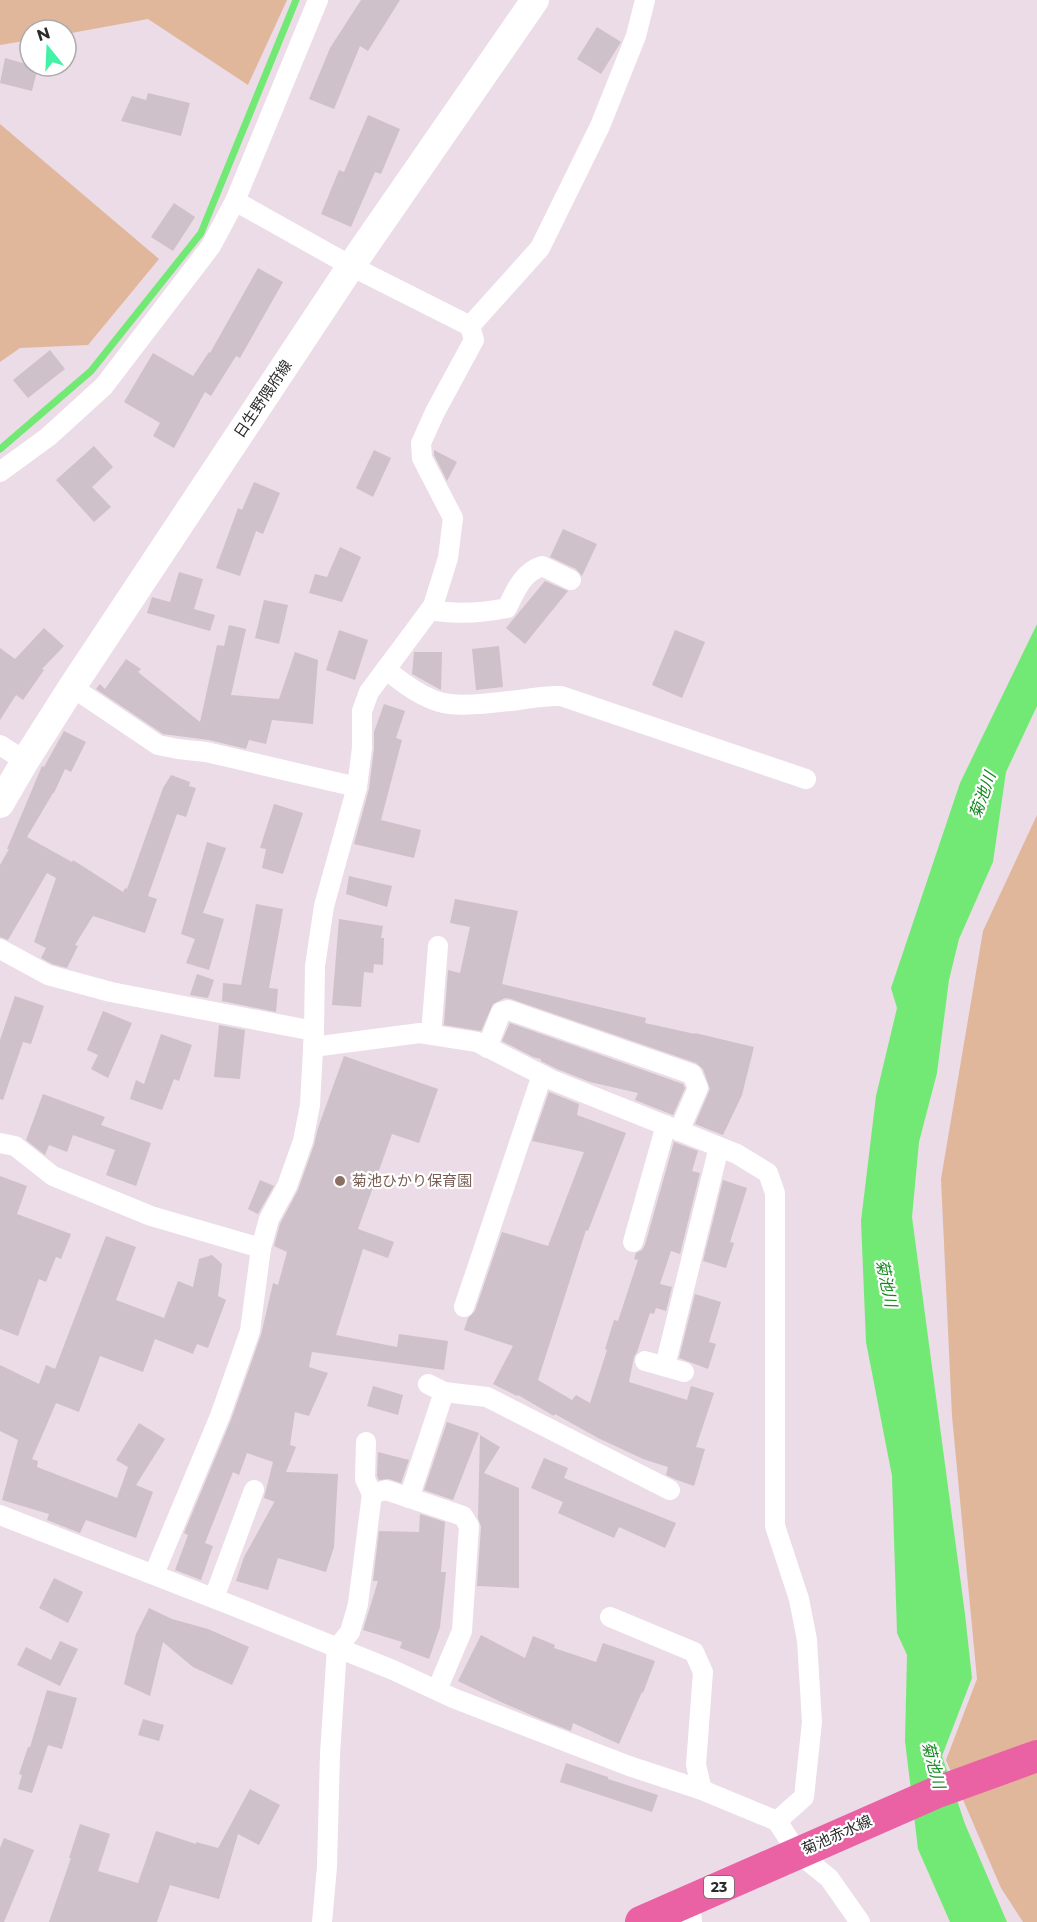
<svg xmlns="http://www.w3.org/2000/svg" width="1037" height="1922" font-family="Montserrat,'Noto Sans JP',sans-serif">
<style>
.green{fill:#e0b79b}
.water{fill:#73e975}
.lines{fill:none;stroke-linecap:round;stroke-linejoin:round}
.stream{stroke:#73e975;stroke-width:7}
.building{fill:#cec1c9}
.street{stroke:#fff;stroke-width:20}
.secondary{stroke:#fff;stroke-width:28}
.primary{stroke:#eb62a4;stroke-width:32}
.education-dot{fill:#8d6e63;stroke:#fff;stroke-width:2}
.labels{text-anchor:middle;stroke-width:4.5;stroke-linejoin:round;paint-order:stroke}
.shield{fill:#fff;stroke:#6a6a6a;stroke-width:1.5}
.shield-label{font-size:14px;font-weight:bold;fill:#2a2a2a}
.street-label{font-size:15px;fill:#2a2a2a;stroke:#fff}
.education-label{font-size:15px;fill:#785e54;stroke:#fff;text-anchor:start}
.water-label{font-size:16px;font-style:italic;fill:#13881e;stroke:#fff}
</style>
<rect width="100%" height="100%" fill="#ebdce7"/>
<g class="green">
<polygon points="0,0 287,0 248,85 148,19 66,34 66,30 30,30 30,40 0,45"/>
<polygon points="0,124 159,259 88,345 20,348 0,362"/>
<polygon points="1037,815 1037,1922 1023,1922 1001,1888 946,1760 977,1679 952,1416 941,1179 983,931"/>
</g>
<polygon class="water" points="1037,624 1037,706 1006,772 993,862 959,939 949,980 937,1073 919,1142 912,1217 965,1614 972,1678 942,1756 965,1824 1007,1922 950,1922 918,1849 905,1741 907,1655 897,1633 892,1476 866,1342 861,1221 876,1096 897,1008 891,988 960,783"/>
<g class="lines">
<polyline class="stream" points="0,449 91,371 201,233 296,0"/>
</g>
<g class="building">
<polygon points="361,0 400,0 368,51 360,46 334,109 309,99 330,48"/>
<polygon points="597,27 621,42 601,74 577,59"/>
<polygon points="5,58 30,65 30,66 38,67 32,91 0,83"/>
<polygon points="148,93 190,103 181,136 121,121 132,96 146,100"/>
<polygon points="368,115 400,129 381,174 375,172 351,227 321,214 339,170 344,172"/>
<polygon points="174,203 195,217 173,251 151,237"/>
<polygon points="258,268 283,282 240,358 236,356 211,396 205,392 174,448 153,436 160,423 124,402 153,353 193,376 209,352 210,353"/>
<polygon points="50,350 65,369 28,398 13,380"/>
<polygon points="94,446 113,467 92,487 111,507 94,522 56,480"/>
<polygon points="374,450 391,458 373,497 356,488"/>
<polygon points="434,450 457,462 447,481 434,455"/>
<polygon points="254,482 280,493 263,534 256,531 240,576 216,568 238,508 242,510"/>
<polygon points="563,529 597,544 582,576 576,569 550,557"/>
<polygon points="340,547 361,557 342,602 309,593 315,574 327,577"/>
<polygon points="179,572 203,579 194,609 215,615 210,631 147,613 152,597 170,602"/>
<polygon points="545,581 568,591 525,644 506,628"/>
<polygon points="264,600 288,605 279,644 255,638"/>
<polygon points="229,625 246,629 231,695 279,699 295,652 318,660 313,724 272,720 266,744 249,740 246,749 209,740 163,734 96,689 100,684 105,689 126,659 141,669 138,672 200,722 217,645 224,646"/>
<polygon points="44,628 64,646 42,669 44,670 23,700 16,695 0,720 0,648 15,659"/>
<polygon points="339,630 368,640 355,680 326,670"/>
<polygon points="675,630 705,642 682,698 652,685"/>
<polygon points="499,646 503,687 476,690 472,649"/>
<polygon points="414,652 442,652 441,690 412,674"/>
<polygon points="384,704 405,711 396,738 402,740 381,820 421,830 414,858 354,844 369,789 374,749 374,732"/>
<polygon points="64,731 86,742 71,772 65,769 54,793 53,793 27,837 72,862 73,860 123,892 125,888 127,889 163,788 171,775 190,782 189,786 196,788 186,817 177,814 148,896 157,899 145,933 93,916 75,945 78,946 67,968 52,964 41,958 46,948 34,942 56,878 47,873 8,940 0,937 0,865 9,849 7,849 42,766 44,767"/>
<polygon points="274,804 303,813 283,874 262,868 266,849 260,848"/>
<polygon points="207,842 226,848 203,913 224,919 209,970 186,963 195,939 181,934"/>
<polygon points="349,876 392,886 387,907 346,894"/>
<polygon points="455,899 518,911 502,984 646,1018 645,1023 695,1034 695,1033 754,1047 742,1095 723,1135 695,1124 710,1089 703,1069 696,1063 511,999 505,998 493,1004 481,1031 444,1025 448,970 460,973 470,927 450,923"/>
<polygon points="256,904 283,909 269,988 278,989 276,1012 222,1001 223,983 241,985"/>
<polygon points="339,919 383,926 381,938 384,938 383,965 374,964 373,973 364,972 361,1007 332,1005"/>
<polygon points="197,974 214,980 208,998 190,995"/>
<polygon points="15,996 44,1006 31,1044 23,1042 3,1100 0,1099 0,1040"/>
<polygon points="103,1011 132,1023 108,1078 91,1069 98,1055 87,1050"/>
<polygon points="510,1023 683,1084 685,1088 673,1115 635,1100 638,1093 590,1082 557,1069 541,1061 541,1059 533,1057 502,1041"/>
<polygon points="219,1025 245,1030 240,1079 214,1077"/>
<polygon points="161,1034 192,1045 179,1081 174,1079 162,1110 130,1099 136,1080 144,1084"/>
<polygon points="344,1056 438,1089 419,1143 392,1134 358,1229 394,1242 388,1258 363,1249 336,1335 397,1347 399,1334 448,1341 444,1370 312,1352 309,1367 328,1373 309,1416 295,1412 290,1445 296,1447 286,1472 338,1474 334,1547 326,1572 278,1558 268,1590 236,1581 244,1557 276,1499 275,1502 264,1498 273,1462 247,1453 239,1475 233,1472 205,1543 213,1546 201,1580 175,1570 188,1535 184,1533 231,1420 261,1335 273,1283 278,1285 287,1252 274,1246 280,1224 298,1190 314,1145 318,1128"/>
<polygon points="549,1092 579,1104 577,1115 626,1133 588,1231 586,1230 538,1380 572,1400 576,1395 590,1403 607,1350 605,1349 614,1320 618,1321 638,1260 634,1259 636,1253 642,1250 645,1245 674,1142 698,1151 692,1171 700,1173 680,1254 671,1251 660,1284 672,1287 666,1311 656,1308 654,1314 650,1313 637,1352 634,1357 629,1382 687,1400 691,1386 714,1393 696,1447 705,1449 694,1486 677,1480 666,1475 668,1467 643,1459 598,1438 555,1414 554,1416 518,1395 517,1396 493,1384 513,1346 464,1330 468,1318 475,1311 502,1232 548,1246 584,1152 532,1141"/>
<polygon points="43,1094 105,1117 101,1125 151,1143 136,1186 106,1175 115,1150 73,1135 67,1152 49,1145 45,1155 26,1140"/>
<polygon points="0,1176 27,1186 17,1214 71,1234 61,1259 56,1257 46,1282 39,1279 18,1336 0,1329"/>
<polygon points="260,1180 274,1186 258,1214 248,1209"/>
<polygon points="723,1180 747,1188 730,1242 734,1243 726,1268 703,1261"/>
<polygon points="106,1236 136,1247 116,1300 164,1318 178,1281 193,1287 199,1259 212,1255 222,1264 218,1296 226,1300 208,1348 197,1344 193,1354 155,1339 143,1372 100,1356 79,1412 56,1403 32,1459 38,1461 37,1467 117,1498 128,1467 116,1460 139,1423 165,1439 136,1485 153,1492 136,1538 86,1520 80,1533 47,1520 49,1514 2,1500 18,1440 0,1431 0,1365 39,1384 46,1365 55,1369"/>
<polygon points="695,1294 721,1302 709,1342 716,1344 708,1369 679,1358"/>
<polygon points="373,1386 403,1395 398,1415 367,1406"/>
<polygon points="447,1422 479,1433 453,1500 424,1490"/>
<polygon points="480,1435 500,1447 484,1473 519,1488 519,1588 477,1586 481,1527 478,1518"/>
<polygon points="378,1452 409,1460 401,1483 389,1479 379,1480 377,1476"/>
<polygon points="544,1458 568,1468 564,1478 676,1523 665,1548 619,1527 614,1538 558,1513 563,1502 531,1488"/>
<polygon points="420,1514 445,1522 441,1572 446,1572 440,1627 429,1659 400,1648 402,1642 363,1630 378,1581 373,1581 379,1531 419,1532"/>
<polygon points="54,1578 83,1592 68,1623 39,1608"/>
<polygon points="149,1608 172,1619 208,1629 249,1647 232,1685 193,1667 163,1642 150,1696 124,1684 136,1634"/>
<polygon points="481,1635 525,1658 533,1636 555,1645 554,1648 596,1662 603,1643 655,1661 643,1693 642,1692 619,1744 573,1723 571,1731 545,1721 501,1702 458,1681"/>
<polygon points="60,1641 78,1649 60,1686 17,1665 26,1647 51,1660"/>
<polygon points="47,1690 77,1698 62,1749 48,1745 32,1793 18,1789 22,1775 19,1774 28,1747 30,1747"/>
<polygon points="143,1719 164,1725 159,1741 138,1735"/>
<polygon points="566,1763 608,1777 608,1779 658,1795 652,1812 560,1782"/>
<polygon points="250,1789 280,1805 259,1845 238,1834 219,1899 170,1885 157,1922 49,1922 71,1858 69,1858 80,1824 110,1834 98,1871 138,1883 156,1831 196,1844 196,1842 218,1848"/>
<polygon points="4,1838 34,1850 4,1922 0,1922 0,1848"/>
</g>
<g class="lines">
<g class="street">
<polyline points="470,326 540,248 600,126 636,36 645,0"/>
<polyline points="0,472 48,437 104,386 211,246 235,201 318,0"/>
<path d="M 430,610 C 456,615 482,613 507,608 C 516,590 522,573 542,566 L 571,580"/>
<path d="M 386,669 C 402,683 428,702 450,704 C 466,706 494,703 510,701 C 528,699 544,695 561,696 L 806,779"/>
<polyline points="72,687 158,745 178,749 206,752 357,787"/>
<polyline points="0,745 25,761"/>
<polyline points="0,949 48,975 111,992 314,1031"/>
<polyline points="431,1035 438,946"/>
<polyline points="313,1047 420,1033 477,1042 552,1080 737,1154 768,1173 775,1193 775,1526 799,1599 807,1640 812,1722 804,1797 777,1821"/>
<polyline points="487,1048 501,1012 508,1010 692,1074 698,1088 679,1131"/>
<polyline points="0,1143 15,1146 53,1176 151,1216 261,1248"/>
<polyline points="633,1242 666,1125"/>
<polyline points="464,1307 542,1075"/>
<polyline points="645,1361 684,1372"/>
<polyline points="665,1366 719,1147"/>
<polyline points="428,1384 444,1392 487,1397 670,1490"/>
<polyline points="366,1442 365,1479 372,1494"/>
<polyline points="409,1498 444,1392"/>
<polyline points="0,1515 236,1607 393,1670 453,1698 629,1766 702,1790 777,1821 797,1852 829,1878 860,1922"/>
<polyline points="154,1574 220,1416 250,1331 261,1248 269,1219 287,1186 303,1141 310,1105 314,1031 315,966 324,906 357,787 362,748 362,711 369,692 433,606 448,558 453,518 422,458 421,443 435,412 474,340 470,326 351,266 235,201"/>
<polyline points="214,1598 254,1490"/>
<polyline points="610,1617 694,1652 703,1672 696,1765 702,1790"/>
<polyline points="690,1900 692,1922"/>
<polyline points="322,1922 327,1867 330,1754 337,1648 350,1632 358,1604 372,1494 386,1490 463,1516 469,1526 462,1631 437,1690"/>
</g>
<polyline class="secondary" points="0,804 25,761 72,687 351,266 535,0"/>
<polyline class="primary" points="641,1922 935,1793 1037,1756"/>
</g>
<circle class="education-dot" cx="340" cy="1181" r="6"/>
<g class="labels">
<rect class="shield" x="704" y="1876" width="30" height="22" rx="4.5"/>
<g class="shield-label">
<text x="719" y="1892">23</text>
</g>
<g class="street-label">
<text transform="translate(263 399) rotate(-56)" y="5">日生野隈府線</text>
<text transform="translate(837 1835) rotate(-24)" y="5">菊池赤水線</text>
</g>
<g class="education-label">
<text x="352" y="1186">菊池ひかり保育園</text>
</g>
<g class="water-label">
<text transform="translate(982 795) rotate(-70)" y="6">菊池川</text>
<text transform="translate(887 1283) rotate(78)" y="6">菊池川</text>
<text transform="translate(934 1765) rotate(75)" y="6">菊池川</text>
</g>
</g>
<g transform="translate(48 48) rotate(342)"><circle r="28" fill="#ffffff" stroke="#aaaaaa" stroke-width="1.5"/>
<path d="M0-4.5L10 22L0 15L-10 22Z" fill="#43f2a6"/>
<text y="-9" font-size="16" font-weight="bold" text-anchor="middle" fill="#2a2a2a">N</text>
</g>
</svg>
